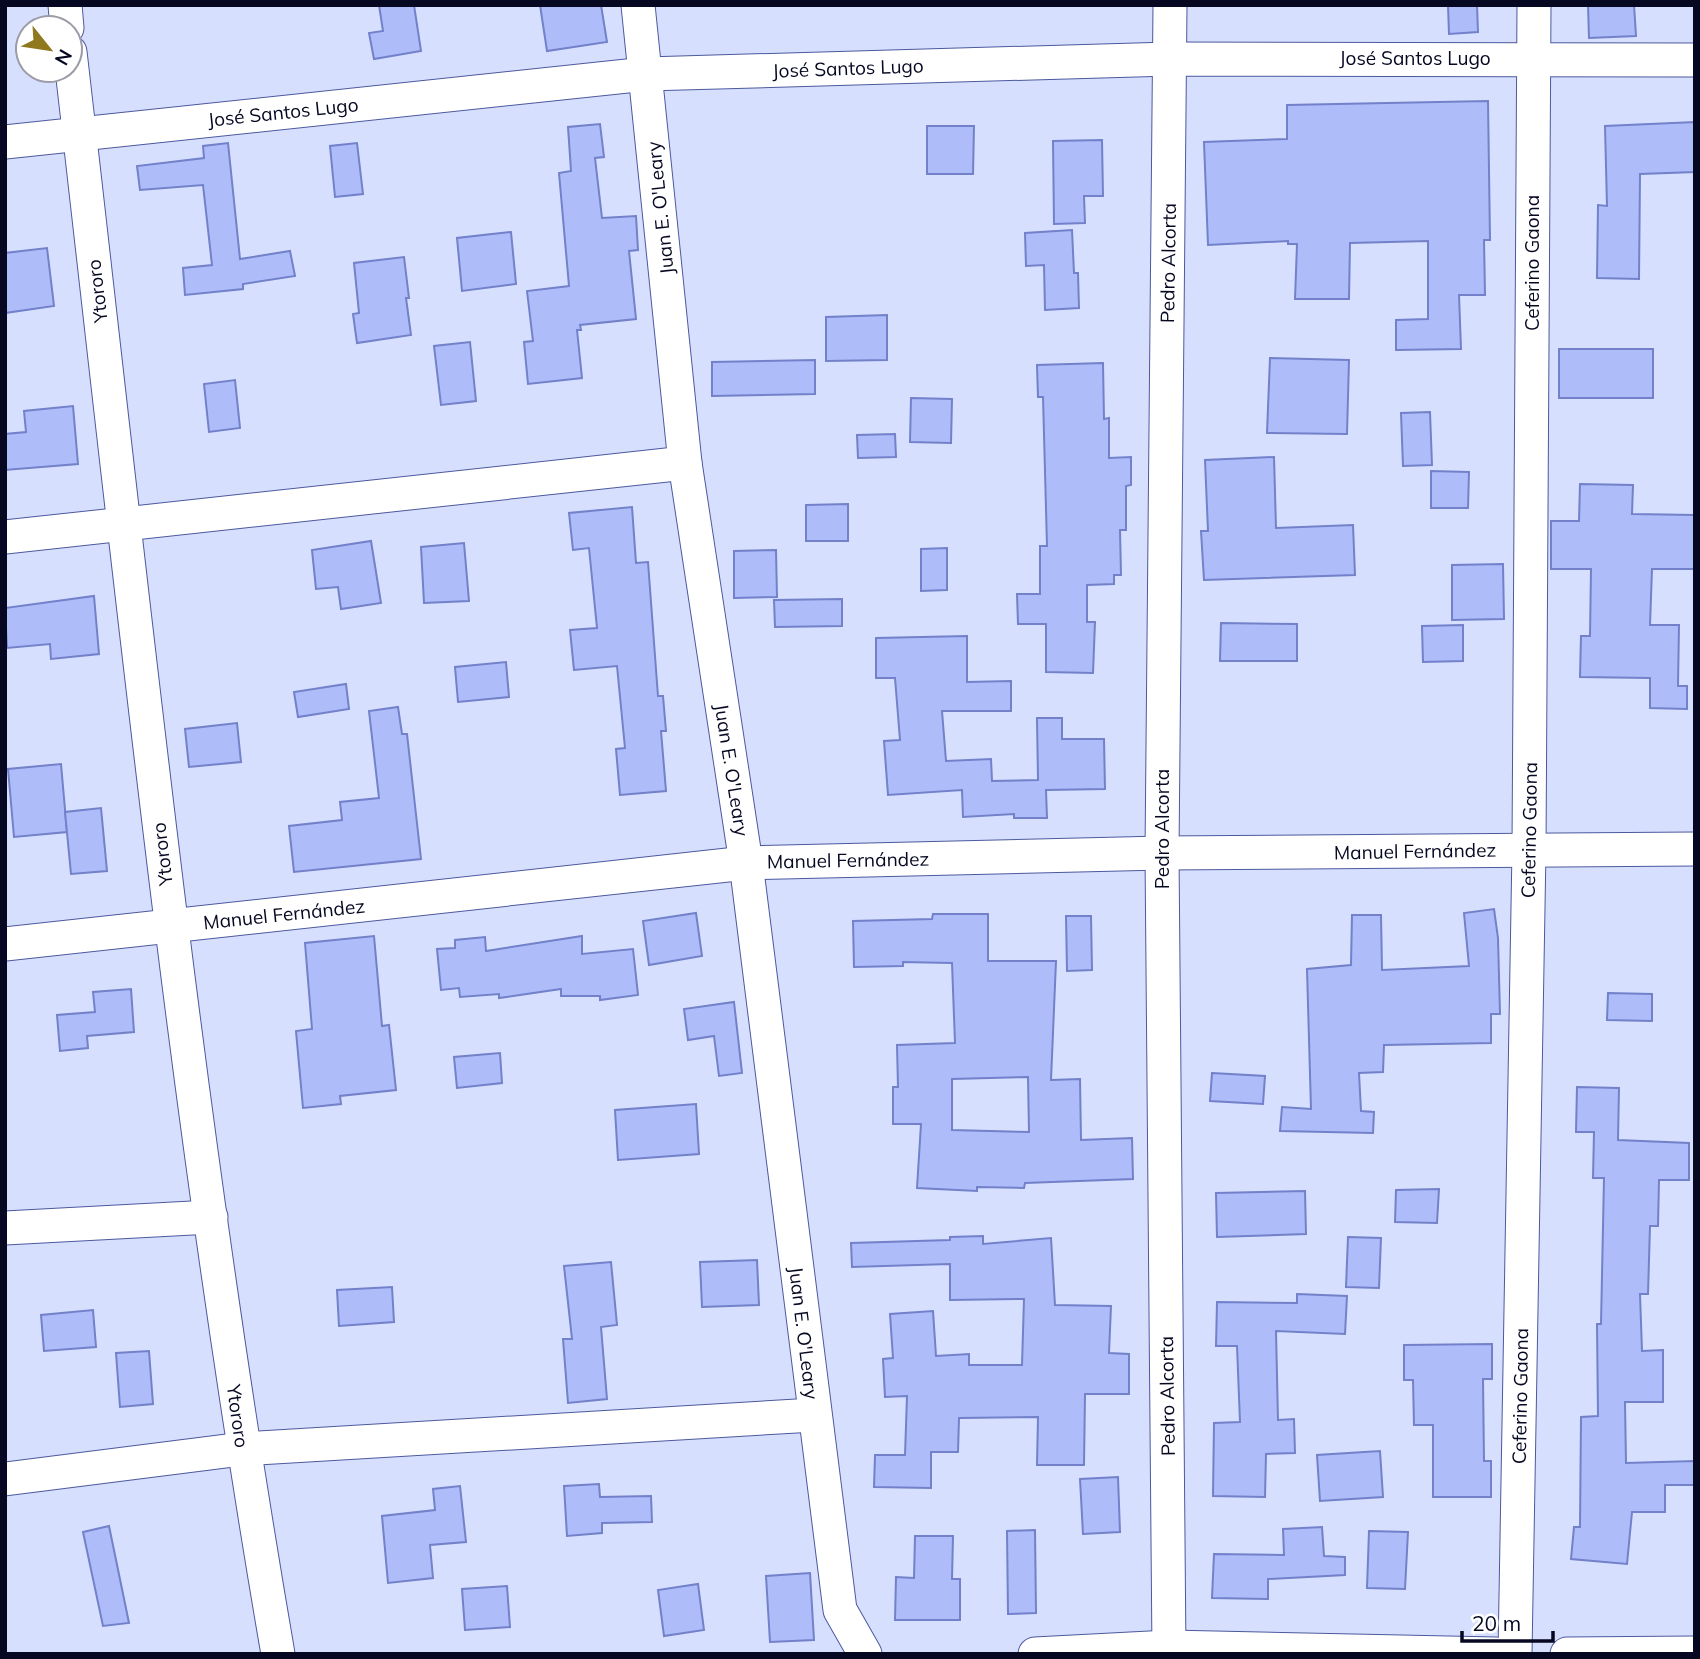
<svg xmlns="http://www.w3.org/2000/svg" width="1700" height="1659" font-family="Mulish,sans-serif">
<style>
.building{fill:#aebdfa;stroke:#7281c9;stroke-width:2;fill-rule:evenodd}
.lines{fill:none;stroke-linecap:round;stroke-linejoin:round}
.street-casing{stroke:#4c599d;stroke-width:35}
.street{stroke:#fff;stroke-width:33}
.labels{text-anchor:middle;stroke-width:6;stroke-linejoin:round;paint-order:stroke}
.street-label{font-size:19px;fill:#060822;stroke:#fff}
</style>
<rect width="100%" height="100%" fill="#d7dffe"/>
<g class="building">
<polygon points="379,5 414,5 421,51 374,59 369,33 383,31"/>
<polygon points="540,5 601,5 607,42 547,51"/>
<polygon points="1448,5 1477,5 1478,32 1449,34"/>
<polygon points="1588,5 1634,5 1636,36 1589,38"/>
<polygon points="1488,101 1490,240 1484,240 1485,295 1459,295 1461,349 1396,350 1396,320 1428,319 1428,241 1350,243 1349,299 1295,299 1297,244 1288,244 1288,241 1208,245 1204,142 1287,139 1287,105"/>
<polygon points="1695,122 1695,172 1640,174 1639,279 1597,278 1598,205 1607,206 1605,126"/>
<polygon points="600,124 604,157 595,158 602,218 636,216 638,250 629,251 636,319 580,325 581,330 577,330 582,378 528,384 524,342 533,341 527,291 569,286 559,173 571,171 568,127"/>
<polygon points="927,126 974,126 973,174 927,174"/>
<polygon points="1102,140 1103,196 1084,196 1085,223 1054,224 1053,141"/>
<polygon points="228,143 240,259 290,251 295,276 243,284 243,289 185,295 183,268 212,265 203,185 140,190 137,166 204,158 203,146"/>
<polygon points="357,143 363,194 335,197 330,146"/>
<polygon points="1072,230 1074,273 1078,273 1079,308 1045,310 1044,265 1026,266 1025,233"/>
<polygon points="511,232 516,284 462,291 457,238"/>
<polygon points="47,248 54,306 5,313 5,253"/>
<polygon points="404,257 409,298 406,298 411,335 357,343 353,314 359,313 354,263"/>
<polygon points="887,315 887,360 826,361 826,317"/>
<polygon points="470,342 476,401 441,405 434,346"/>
<rect x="1559" y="349" width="94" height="49"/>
<polygon points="1270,358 1349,360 1347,434 1267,433"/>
<polygon points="815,360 815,394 712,396 712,362"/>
<polygon points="1103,363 1104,419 1109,418 1109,458 1131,457 1131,485 1126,486 1126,530 1120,530 1121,575 1114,575 1114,584 1087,585 1087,622 1095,622 1093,673 1046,672 1046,624 1018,624 1017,594 1040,594 1040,546 1047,546 1043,397 1038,397 1037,365"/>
<polygon points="235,380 240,428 209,432 204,384"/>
<polygon points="911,398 952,399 951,443 910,442"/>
<polygon points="73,406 78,464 5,470 5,434 26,432 24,411"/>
<polygon points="1430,412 1432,465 1403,466 1401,413"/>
<polygon points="895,434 896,457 858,458 857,435"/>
<polygon points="1274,457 1276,528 1353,525 1355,575 1204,580 1201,531 1208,531 1205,460"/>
<polygon points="1431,471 1469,472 1468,508 1431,508"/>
<polygon points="1580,484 1633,485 1632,514 1695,515 1695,569 1652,569 1650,625 1679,625 1678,686 1687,686 1687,709 1650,708 1650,678 1580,677 1581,636 1590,636 1591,569 1551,569 1551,521 1579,521"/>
<polygon points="848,504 848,541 806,541 806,505"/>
<polygon points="632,507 636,563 648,562 658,696 663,696 666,731 661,731 666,791 620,795 616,749 625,748 617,666 574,670 570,630 597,628 589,548 573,550 569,513"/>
<polygon points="371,541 381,603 341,609 338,587 316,589 312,550"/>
<polygon points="464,543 469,601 424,603 421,547"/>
<polygon points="947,548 947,590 921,591 921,549"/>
<polygon points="776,550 777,597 734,598 734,551"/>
<polygon points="1503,564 1504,619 1452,620 1452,565"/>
<polygon points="94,596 99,654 51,659 50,644 7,648 5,608"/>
<polygon points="842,599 842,626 775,627 774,600"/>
<polygon points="1221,623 1297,624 1297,661 1220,661"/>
<polygon points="1463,625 1463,661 1423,662 1422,626"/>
<polygon points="967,636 967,682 1011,681 1011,711 942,711 946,761 991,759 992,781 1038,780 1037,718 1062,718 1062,739 1104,739 1105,789 1046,790 1047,818 1014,818 1014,814 963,817 962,790 888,795 884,741 900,740 895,678 876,678 876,638"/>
<polygon points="506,662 509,697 458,702 455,667"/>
<polygon points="346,684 349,709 298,717 294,692"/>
<polygon points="398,707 402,734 407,734 421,859 294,872 289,826 342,820 340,802 379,798 369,711"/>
<polygon points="237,723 241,762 189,767 185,729"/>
<polygon points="61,764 67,832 14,837 8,769"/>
<polygon points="101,808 107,871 71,874 65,812"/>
<polygon points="1494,909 1498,938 1500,1014 1491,1014 1491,1043 1384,1045 1383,1072 1359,1073 1361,1111 1374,1112 1373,1133 1280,1131 1282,1107 1311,1109 1307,969 1351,965 1352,915 1381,915 1382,970 1469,966 1464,913"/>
<polygon points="696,913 702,956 649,965 643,921"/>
<path d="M 933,914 L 988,914 L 988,961 L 1056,961 L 1051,1080 L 1080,1079 L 1081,1140 L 1132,1138 L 1133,1179 L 1025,1183 L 1024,1188 L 977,1187 L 977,1191 L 917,1188 L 921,1124 L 893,1124 L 893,1087 L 898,1087 L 897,1045 L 955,1043 L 952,963 L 903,962 L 903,966 L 854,967 L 853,921 L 932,919 ZM 1028,1077 L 1029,1132 L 952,1130 L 952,1079 Z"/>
<polygon points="1066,916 1091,916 1092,970 1067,971"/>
<polygon points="374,936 382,1026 389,1025 396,1090 340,1096 341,1104 303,1108 296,1031 312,1029 305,943"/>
<polygon points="582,936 582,954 633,949 638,995 600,1000 600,996 561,996 561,989 499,998 499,994 460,997 459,988 441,990 437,949 455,948 455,940 485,937 486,951"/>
<polygon points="131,989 134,1032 87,1036 88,1048 60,1051 57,1015 95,1012 93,992"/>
<polygon points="1608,993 1652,994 1652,1021 1607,1020"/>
<polygon points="734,1002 742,1073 719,1076 714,1036 688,1040 684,1009"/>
<polygon points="500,1053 502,1083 457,1088 454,1057"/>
<polygon points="1212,1073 1265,1076 1263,1104 1210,1101"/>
<polygon points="1577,1087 1619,1088 1618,1140 1689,1143 1689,1180 1659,1180 1658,1226 1650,1226 1648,1294 1640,1294 1642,1351 1663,1350 1663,1402 1625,1402 1626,1463 1695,1461 1695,1485 1665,1485 1665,1512 1632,1512 1627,1564 1571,1559 1574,1527 1580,1527 1581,1417 1598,1416 1597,1324 1601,1324 1604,1178 1593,1178 1594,1132 1576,1132"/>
<polygon points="696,1104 699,1154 618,1160 615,1110"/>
<polygon points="1439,1189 1437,1223 1395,1222 1396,1190"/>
<polygon points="1305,1191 1306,1234 1217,1237 1216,1193"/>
<polygon points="983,1236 983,1244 1051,1238 1055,1305 1111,1306 1109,1353 1129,1354 1129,1394 1085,1394 1084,1465 1037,1465 1038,1417 959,1418 958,1452 931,1452 931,1488 874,1487 875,1455 905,1455 907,1396 885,1397 883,1359 893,1358 890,1314 933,1311 936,1356 969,1354 969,1365 1022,1365 1024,1299 950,1300 950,1264 852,1267 851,1243 950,1240 950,1237"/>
<polygon points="1348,1237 1381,1238 1379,1288 1346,1287"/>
<polygon points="757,1260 759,1305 702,1307 700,1262"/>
<polygon points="611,1262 617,1325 601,1327 607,1399 568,1403 563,1339 572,1339 564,1266"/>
<polygon points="392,1287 394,1322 339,1326 337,1290"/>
<polygon points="1297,1294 1347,1296 1345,1334 1276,1331 1278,1420 1294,1419 1295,1453 1266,1454 1265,1497 1213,1496 1214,1423 1240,1422 1237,1346 1216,1346 1217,1302 1297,1303"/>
<polygon points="93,1310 96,1347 44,1351 41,1315"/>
<polygon points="1492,1344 1492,1379 1483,1379 1484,1461 1491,1461 1491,1497 1433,1497 1433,1425 1414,1425 1413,1380 1404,1380 1404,1345"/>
<polygon points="149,1351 153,1404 120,1407 116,1353"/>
<polygon points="1380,1451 1383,1497 1320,1501 1317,1455"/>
<polygon points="1118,1477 1120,1532 1083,1534 1080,1479"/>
<polygon points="599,1484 600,1497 651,1496 652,1522 602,1523 602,1533 567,1536 564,1486"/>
<polygon points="460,1486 466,1542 430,1545 433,1578 388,1583 382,1516 435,1510 433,1489"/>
<polygon points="109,1526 129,1623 103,1626 83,1532"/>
<polygon points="1322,1527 1324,1556 1345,1557 1345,1575 1268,1579 1268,1599 1212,1598 1214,1554 1284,1555 1283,1529"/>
<polygon points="1035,1530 1036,1613 1008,1614 1007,1531"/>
<polygon points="1369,1531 1408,1532 1405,1589 1367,1588"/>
<polygon points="915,1536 953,1536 952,1579 960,1579 960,1620 895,1620 896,1577 914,1578"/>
<polygon points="810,1573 814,1640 770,1642 766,1576"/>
<polygon points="698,1584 704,1630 664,1636 658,1590"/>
<polygon points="507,1586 510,1627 465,1630 462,1589"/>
</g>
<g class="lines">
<g class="street-casing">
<g id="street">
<polyline points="65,5 67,28"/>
<polyline points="638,5 685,463 746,863 840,1610 865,1654"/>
<path d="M 70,52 C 132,587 186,1123 278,1654"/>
<polyline points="5,142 646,74 1170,59 1695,60"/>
<polyline points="5,537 685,463"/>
<polyline points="5,944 746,863 1162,853 1695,849"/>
<polyline points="5,1228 211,1217"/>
<polyline points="5,1479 242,1449 814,1415"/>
<polyline points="1035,1654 1169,1647 1496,1654"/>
<polyline points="1169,1654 1162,853 1170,5"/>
<polyline points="1515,1654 1529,850 1534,5"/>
<polyline points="1567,1654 1695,1653"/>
</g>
</g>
<use href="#street" class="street"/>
</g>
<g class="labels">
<g class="street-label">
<text x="1415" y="65">José Santos Lugo</text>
<text transform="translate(848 68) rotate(-2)" y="7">José Santos Lugo</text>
<text transform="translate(283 112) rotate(-6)" y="7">José Santos Lugo</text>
<text transform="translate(660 208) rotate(-96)" y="7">Juan E. O'Leary</text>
<text transform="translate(1168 263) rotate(-89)" y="7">Pedro Alcorta</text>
<text transform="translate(1532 263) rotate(-90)" y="7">Ceferino Gaona</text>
<text transform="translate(97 291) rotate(-97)" y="7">Ytororo</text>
<text transform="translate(732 770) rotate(81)" y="7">Juan E. O'Leary</text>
<text transform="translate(1162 829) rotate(-90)" y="7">Pedro Alcorta</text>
<text transform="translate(1529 830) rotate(-89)" y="7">Ceferino Gaona</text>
<text transform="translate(1415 851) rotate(-1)" y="7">Manuel Fernández</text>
<text transform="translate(162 854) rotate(-97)" y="7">Ytororo</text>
<text transform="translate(848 860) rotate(-1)" y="7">Manuel Fernández</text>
<text transform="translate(284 914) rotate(-6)" y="7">Manuel Fernández</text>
<text transform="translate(804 1333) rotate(83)" y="7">Juan E. O'Leary</text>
<text transform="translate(1167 1396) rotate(-91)" y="7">Pedro Alcorta</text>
<text transform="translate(1520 1396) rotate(-89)" y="7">Ceferino Gaona</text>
<text transform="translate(238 1416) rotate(82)" y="7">Ytororo</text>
</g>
</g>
<rect width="1700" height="1659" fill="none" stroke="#060822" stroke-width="14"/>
<g transform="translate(49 49) rotate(120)"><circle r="33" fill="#ffffff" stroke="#9b9ca7" stroke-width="2"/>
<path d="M0-5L12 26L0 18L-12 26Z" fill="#8f781d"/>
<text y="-10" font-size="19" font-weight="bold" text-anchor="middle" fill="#060822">N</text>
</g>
<path d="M1462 1631v10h91v-10" fill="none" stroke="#060822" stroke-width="3.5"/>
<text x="1472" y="1631" font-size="21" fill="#060822" stroke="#ffffff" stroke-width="5" paint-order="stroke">20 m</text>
</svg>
